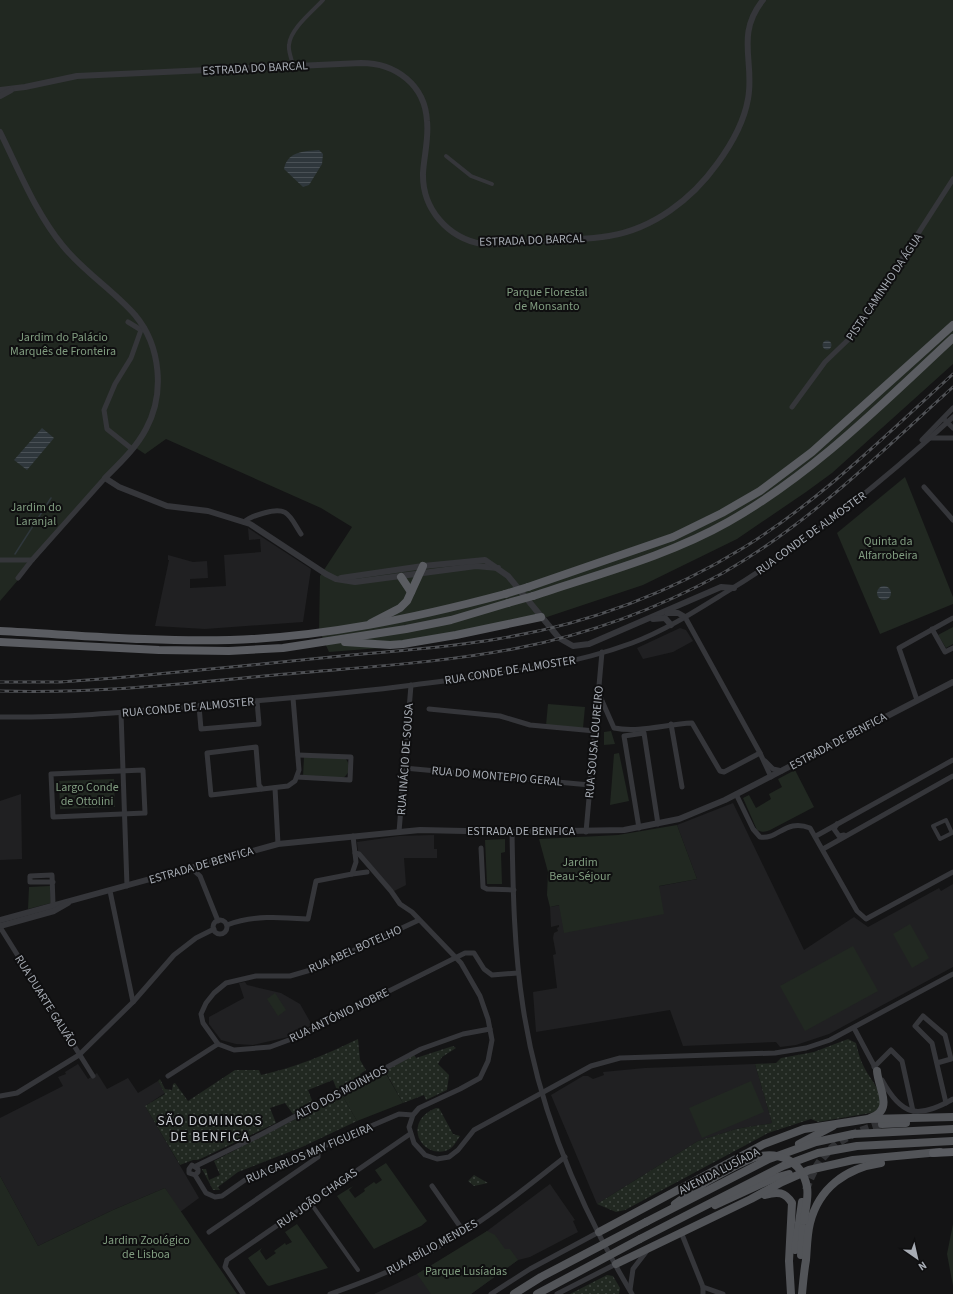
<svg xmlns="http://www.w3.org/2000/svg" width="953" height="1294" font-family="'Source Sans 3',sans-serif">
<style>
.built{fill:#202022}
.grass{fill:url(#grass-dots)}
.green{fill:#212821}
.water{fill:url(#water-rules)}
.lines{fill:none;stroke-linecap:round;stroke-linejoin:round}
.stream{stroke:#2f373c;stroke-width:1.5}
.primary-tunnel{stroke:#313235;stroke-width:8;stroke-dasharray:8 4;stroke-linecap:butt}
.pedestrian{stroke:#35363a;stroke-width:4}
.minor{stroke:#35363a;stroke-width:5}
.tertiary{stroke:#35363a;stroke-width:6}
.primary{stroke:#525458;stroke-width:8}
.trunk{stroke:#5a5c61;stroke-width:8}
.rail-casing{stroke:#4f5155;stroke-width:3}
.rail{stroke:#0f0f10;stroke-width:1.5;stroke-dasharray:4.5;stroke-linecap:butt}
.primary-bridge{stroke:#525458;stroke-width:8}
.trunk-bridge{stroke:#5a5c61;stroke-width:8}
.labels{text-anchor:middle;stroke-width:4;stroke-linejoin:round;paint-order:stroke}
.street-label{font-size:12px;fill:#a7acb4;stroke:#0f0f10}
.park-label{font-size:12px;fill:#819d80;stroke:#0f0f10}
.quarter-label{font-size:14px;letter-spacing:1px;fill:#c8cbd1;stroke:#0f0f10}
</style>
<defs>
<pattern id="grass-dots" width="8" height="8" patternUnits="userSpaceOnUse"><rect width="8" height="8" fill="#212821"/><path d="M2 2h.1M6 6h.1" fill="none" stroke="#3e443f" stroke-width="1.8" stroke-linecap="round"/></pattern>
<pattern id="water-rules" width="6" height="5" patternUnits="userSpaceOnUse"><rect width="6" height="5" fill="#2f373c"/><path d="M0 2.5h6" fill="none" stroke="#4a5156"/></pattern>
</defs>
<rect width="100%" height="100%" fill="#141415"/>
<g class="built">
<polygon points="248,528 311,569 303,622 205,629 155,626 169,560 168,560 168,555 193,562 207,561 208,578 190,579 190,588 226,586 224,555 261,552 260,539 249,540"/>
<polygon points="680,628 686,630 693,641 673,652 643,659 637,648"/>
<polygon points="21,794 22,859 0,860 0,801"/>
<polygon points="733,803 804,950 854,917 868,927 939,888 941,891 953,884 953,967 829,1034 796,1045 780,1047 776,1042 683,1046 670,1010 536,1032 533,992 557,988 553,955 556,954 553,938 554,933 558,931 557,928 559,927 559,925 551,927 550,907 697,879 677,825"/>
<polygon points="434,835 434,849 437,849 437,858 404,858 406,885 394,891 358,851 357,842 399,836"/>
<polygon points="245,982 247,985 281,993 300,1004 312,1025 288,1037 253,1045 236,1044 221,1040 209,1024 209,1017 244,998 239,983"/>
<polygon points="78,1064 88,1079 97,1073 107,1089 128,1078 138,1093 158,1081 165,1093 145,1106 199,1198 180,1212 165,1188 113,1210 38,1246 0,1176 0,1118 63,1086 58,1077 66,1074 65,1072"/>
<polygon points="755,1064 772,1123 736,1129 698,1141 597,1204 551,1095 583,1076 588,1076 593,1079 604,1075 603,1072 645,1068"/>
<polygon points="550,1184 575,1220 573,1221 578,1232 530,1257 518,1260 471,1294 374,1294 417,1274 479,1237"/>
</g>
<g class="grass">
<path d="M 358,1039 L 360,1060 L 366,1070 L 360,1074 L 361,1077 L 337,1090 L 333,1080 L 308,1090 L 313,1103 L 293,1114 L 285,1103 L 270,1108 L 276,1123 L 198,1160 L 193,1160 L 180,1165 L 145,1106 L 165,1094 L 158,1081 L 160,1079 L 165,1089 L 172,1090 L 173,1084 L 175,1083 L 188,1101 L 235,1070 L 259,1070 L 261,1075 C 297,1067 325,1055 358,1039 Z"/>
<path d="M 848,1039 L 856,1043 C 858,1051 860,1060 864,1067 C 871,1082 889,1096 876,1112 L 818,1122 L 811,1119 L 768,1133 L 625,1210 L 616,1212 L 597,1204 L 698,1141 L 736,1129 L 772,1123 L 755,1064 L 776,1063 L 781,1058 L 814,1052 Z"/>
<polygon points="453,1046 456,1048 442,1057 438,1064 449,1075 447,1090 426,1100 424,1095 403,1103 385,1071 414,1054 416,1058"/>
<polygon points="342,1095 357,1121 302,1147 238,1172 218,1187 220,1190 213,1190 212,1188 202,1169 206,1169 209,1180 220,1175 214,1161"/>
<path d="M 436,1108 L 439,1108 L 453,1134 L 460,1136 C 456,1142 453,1149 445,1151 C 421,1157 402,1122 436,1108 Z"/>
<polygon points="474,1175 488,1183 474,1186 468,1181"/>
<polygon points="607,1275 613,1276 620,1288 619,1294 570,1294"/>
</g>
<g class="green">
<polygon points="0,0 953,0 953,364 832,473 806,492 737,539 643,585 547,617 519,625 419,645 329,652 319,630 320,576 352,527 321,508 166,439 145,454 133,446 0,601"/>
<polygon points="905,477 953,597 953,604 880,634 837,533"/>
<polygon points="953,627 953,644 946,648 938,635"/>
<polygon points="548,704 585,707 583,728 546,725"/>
<polygon points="611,731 615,744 604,745 604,732"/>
<polygon points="619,753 629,801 610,805 614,754"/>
<path d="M 304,757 L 345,758 C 351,765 351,772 343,778 L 303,776 Z"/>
<path d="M 795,770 L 814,807 L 772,829 C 766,832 763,833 757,830 L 743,798 L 749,795 L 756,808 L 771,799 L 769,794 L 782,787 L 778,779 Z"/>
<polygon points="114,779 115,807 60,809 59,781"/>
<polygon points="677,825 697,879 659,886 664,914 564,933 559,905 550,907 547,895 548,872 539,839 618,835"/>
<polygon points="505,839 505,852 501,853 502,884 487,884 485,840"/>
<polygon points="50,886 51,903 28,909 29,887"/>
<polygon points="910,924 929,958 912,968 893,934"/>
<polygon points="853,946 878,991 805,1031 780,986"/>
<polygon points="275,993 286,1010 278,1016 267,999"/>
<polygon points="386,1074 403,1103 357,1121 342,1095 365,1081 367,1084"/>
<polygon points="751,1081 764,1112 702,1138 689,1108"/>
<polygon points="386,1163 427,1221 421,1226 374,1249 337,1196 353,1186 349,1190 355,1198 365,1191 364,1189 374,1182 376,1184 382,1180 375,1170"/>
<polygon points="0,1176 38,1246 113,1210 165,1188 237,1294 0,1294"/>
<polygon points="297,1224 328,1268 269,1286 267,1285 248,1258 262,1248 260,1251 266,1260 276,1253 274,1251 285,1243 286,1245 292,1242 285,1232"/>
<polygon points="953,1224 953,1286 947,1254"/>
<polygon points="487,1231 495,1235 505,1249 510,1249 518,1260 471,1294 431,1294 417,1274"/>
</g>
<g class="water">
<path d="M 319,150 L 323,154 L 322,164 L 309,185 L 303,187 L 284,169 C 287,152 303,151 319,150 Z"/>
<circle cx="827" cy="345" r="4.5"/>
<polygon points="42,428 54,438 27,470 14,460"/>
<circle cx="884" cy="593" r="7"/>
</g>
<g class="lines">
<polyline class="stream" points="15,554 51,498"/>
<path class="primary-tunnel" d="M 806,1190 C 819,1150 844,1134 882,1124"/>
<g class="pedestrian">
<path d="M 293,66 C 292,59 288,52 289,45 C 290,29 313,11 323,0"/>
<polyline points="446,156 471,176 492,184"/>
<polygon points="946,820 952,833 940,839 933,826"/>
<polyline points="312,1205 358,1270"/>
</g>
<g class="minor">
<polyline points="128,322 141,330"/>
<polyline points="792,407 825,362 853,335 953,179"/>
<polyline points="945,420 953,428"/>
<polyline points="930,438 953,438"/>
<polyline points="922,440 953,408"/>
<polyline points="132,449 107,429 104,410 115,384 131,358 141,330 144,327"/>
<polyline points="924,487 953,520"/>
<path d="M 244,522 C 250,517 256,515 264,513 C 288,506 289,515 301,534"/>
<polyline points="0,560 32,560"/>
<polyline points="18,578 32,560 105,478"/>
<polyline points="685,617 760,753 771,777"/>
<polyline points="932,629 945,652 953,648"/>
<path d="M 599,694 L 614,728 C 640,733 666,724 692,723 L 720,771 L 724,772 L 760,753"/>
<polyline points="917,700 899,648 953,618"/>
<polyline points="199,706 201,729 259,724 257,701"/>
<polyline points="429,709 500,716 530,725 595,731"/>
<polyline points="121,713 127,886"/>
<path d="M 0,717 C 69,718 138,711 207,705 C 276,699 345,694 413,685 C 487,675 562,669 632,643 C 664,631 694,612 723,594 C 806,544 881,483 953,417"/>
<polyline points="671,724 682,787"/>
<polyline points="765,761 773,769 782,771"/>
<polyline points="404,768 590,785"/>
<polygon points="143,770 145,813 53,817 51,774"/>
<polyline points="297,777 350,780 351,757 298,755"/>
<polyline points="275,788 278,844"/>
<polyline points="262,789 259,785 256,747 207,753 211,795 288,786 295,781 299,770 293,698"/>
<path d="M 736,794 L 753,829 L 760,837 C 778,840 786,818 810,828 L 857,911 L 866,919 L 953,872"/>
<polyline points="837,824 834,829 839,836 844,835"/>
<polyline points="639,828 624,736 644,733 658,824"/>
<polyline points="399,832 411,685"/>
<path d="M 512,832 C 513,891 514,949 523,1007 C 538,1108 580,1207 632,1294"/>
<polyline points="586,832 602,652"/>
<polyline points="816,836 953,760"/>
<polyline points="481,848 483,887 487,889 514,890"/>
<polyline points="823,849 953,776"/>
<polyline points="355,853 359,854 391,891 400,904 412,912 461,963 480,996 488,1019 492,1040 488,1061 480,1078 460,1089 419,1108 413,1115 409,1127 414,1143 425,1155 437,1159 449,1157 458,1150 474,1130 591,1066 620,1058 775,1053 806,1048 830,1040 953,974"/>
<polyline points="191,868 200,876 218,921"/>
<polyline points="352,874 367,872"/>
<polyline points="53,882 30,882 30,876 52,875 53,904"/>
<polyline points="110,891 133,1002"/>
<polyline points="419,920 314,969 290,976 256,976 226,983 214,993 206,1003 201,1014 203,1023 218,1044 234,1050 270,1047 297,1037 465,953 474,953 484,969 492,975 518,973"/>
<circle cx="220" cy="927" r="7"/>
<path d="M 227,925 C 253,915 280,917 308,919 L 316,881 L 352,874 L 356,862 L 353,836"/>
<polyline points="0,927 93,1076"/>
<polyline points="854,1028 878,1073"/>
<polyline points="937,1063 951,1059 945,1035 923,1016 915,1026 932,1043 946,1103"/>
<polyline points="874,1067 891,1050 902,1061 913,1111"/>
<polyline points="168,1076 218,1044"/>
<path d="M 882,1080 C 901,1115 917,1120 953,1099"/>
<polyline points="0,1096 17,1093 79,1055 133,1002 174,955 196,938 214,929"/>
<polyline points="196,1166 262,1134 421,1049 463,1034 490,1029"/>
<polyline points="195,1175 198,1172 198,1169 192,1165 189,1169 189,1173 195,1175 206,1193 215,1197 222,1196 245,1180 399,1114 413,1115"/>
<polyline points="432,1186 464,1232"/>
<polyline points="209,1232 318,1157 318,1148"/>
<polyline points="681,1232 703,1287"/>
<polyline points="630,1290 633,1269 646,1252"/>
<polyline points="243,1294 225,1267 227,1260 410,1134"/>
<path d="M 330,1294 C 379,1277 426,1257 470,1228 C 503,1207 534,1181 565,1157"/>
<polyline points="491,1294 530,1269 599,1232"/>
<polyline points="557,1294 616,1264"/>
<polyline points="703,1294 703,1287 723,1294"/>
</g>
<g class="tertiary">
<path d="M 0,90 L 25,87 L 77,76 L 361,63 C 396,63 425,85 427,121 C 429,138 424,156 423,173 C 422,209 448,238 482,244 C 508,244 533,242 558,240 C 575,239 593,239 609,236 C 653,229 692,199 717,164 C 731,145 744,122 748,99 C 755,62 735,35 763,0"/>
<polyline points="0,96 11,90"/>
<path d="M 0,132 C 19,170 35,212 63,246 C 84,272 113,290 135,315 C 161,346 165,394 146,429 C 136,448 120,463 105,478 L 119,487 L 167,506 L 208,511 L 250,524 L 326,574 L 336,579 L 355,582 L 476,566 L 498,568"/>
<polyline points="341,578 423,566 485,560 508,576 559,638 573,646 589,644 721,587 734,588"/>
<polyline points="667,613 678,613 685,617"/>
<polyline points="653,619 665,618 671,625"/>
<polyline points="0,920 278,844 420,830 512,832 624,830 679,819 725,800 953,682"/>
<polyline points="0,926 54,911 68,903"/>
</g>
<g class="primary">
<path d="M 870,1118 C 895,1110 878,1088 877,1071"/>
<polyline points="882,1124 906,1123"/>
<polyline points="799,1144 833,1126"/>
<path d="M 765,1195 C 778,1191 785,1192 792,1203 L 789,1261 L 791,1294"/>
<polyline points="675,1204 706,1182"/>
<polyline points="715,1205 774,1178 789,1174"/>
<polyline points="646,1222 769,1159 816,1142 853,1134 953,1129"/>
<polyline points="599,1232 764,1144 804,1129 868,1119 953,1117"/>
<polyline points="640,1239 783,1166 818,1153 857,1146 953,1141"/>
<polyline points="795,1250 802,1202"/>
<polyline points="801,1255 803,1228"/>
<polyline points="616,1264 751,1199 782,1182 809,1170 853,1160 940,1152"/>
<path d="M 802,1294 C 803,1283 804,1271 806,1260 C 807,1248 807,1235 810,1223 C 819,1188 846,1168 881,1163"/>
</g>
<g class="trunk">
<polyline points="401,577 411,592"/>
<polyline points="528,587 673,537 722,513 760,491 812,452 953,325"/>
<path d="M 533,596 C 598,574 668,556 728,522 C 813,474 882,404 953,338"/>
<polyline points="371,623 400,608 407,601 423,566"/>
<path d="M 0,631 C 77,635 154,642 230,640 C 324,637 415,618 505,594"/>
<polyline points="0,642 159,650 229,651 283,648 406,629 451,620 508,603"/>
<polyline points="345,642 390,645 403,644 456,635 541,617"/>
<polyline points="933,1153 953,1152"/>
</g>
<g class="rail-casing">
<g id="rail">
<path d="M 0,682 L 60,682 L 115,678 C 190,671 266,664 341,656 C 393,651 446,648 497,639 C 584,625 668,594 743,548 C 821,500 886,435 953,374"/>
<path d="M 0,691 C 97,694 189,683 286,674 C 363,667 442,663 518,648 C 590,634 659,608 723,573 C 809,524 880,453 953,387"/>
</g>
</g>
<use href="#rail" class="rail"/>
<g class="primary-bridge">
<path d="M 706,1182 C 721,1174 737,1164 753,1158 C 777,1150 802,1160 807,1187 C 809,1198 805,1210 804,1221"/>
<polyline points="514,1294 541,1277 646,1222"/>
<polyline points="537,1294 640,1239"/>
</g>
<g class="trunk-bridge">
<polyline points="505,594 528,587"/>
<polyline points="508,603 533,596"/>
</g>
</g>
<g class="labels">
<g class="street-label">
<text transform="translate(255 68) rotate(-3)" y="4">ESTRADA DO BARCAL</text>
<text transform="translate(532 240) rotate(-2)" y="4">ESTRADA DO BARCAL</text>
<text transform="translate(884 287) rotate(-56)" y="4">PISTA CAMINHO DA ÁGUA</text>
<text transform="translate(811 533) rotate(-36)" y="4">RUA CONDE DE ALMOSTER</text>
<text transform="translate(510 670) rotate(-9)" y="4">RUA CONDE DE ALMOSTER</text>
<text transform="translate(188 707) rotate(-5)" y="4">RUA CONDE DE ALMOSTER</text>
<text transform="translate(838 741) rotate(-28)" y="4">ESTRADA DE BENFICA</text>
<text transform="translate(594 742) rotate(-85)" y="4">RUA SOUSA LOUREIRO</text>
<text transform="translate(405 759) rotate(-86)" y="4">RUA INÁCIO DE SOUSA</text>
<text transform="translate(497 776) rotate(5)" y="4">RUA DO MONTEPIO GERAL</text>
<text x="521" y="835">ESTRADA DE BENFICA</text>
<text transform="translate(201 865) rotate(-16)" y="4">ESTRADA DE BENFICA</text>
<text transform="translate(355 949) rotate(-24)" y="4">RUA ABEL BOTELHO</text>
<text transform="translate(46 1001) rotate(58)" y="4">RUA DUARTE GALVÃO</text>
<text transform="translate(339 1015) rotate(-26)" y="4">RUA ANTÓNIO NOBRE</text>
<text transform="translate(341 1092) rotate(-28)" y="4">ALTO DOS MOINHOS</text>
<text transform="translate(309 1153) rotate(-23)" y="4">RUA CARLOS MAY FIGUEIRA</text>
<text transform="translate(719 1171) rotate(-27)" y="4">AVENIDA LUSÍADA</text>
<text transform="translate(317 1198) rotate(-35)" y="4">RUA JOÃO CHAGAS</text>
<text transform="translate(432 1247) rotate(-29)" y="4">RUA ABÍLIO MENDES</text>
</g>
<g class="park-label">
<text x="547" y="296">Parque Florestal<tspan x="547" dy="14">de Monsanto</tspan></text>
<text x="63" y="341">Jardim do Palácio<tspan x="63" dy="14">Marquês de Fronteira</tspan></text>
<text x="36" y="511">Jardim do<tspan x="36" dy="14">Laranjal</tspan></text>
<text x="888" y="545">Quinta da<tspan x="888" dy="14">Alfarrobeira</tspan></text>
<text x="87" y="791">Largo Conde<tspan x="87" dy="14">de Ottolini</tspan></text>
<text x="580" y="866">Jardim<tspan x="580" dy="14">Beau-Séjour</tspan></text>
<text x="146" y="1244">Jardim Zoológico<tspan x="146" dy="14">de Lisboa</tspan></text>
<text x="466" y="1275">Parque Lusíadas</text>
</g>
<g class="quarter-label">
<text x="210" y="1125">SÃO DOMINGOS<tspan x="210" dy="16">DE BENFICA</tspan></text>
</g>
</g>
<g transform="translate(917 1258) rotate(146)" stroke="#0f0f10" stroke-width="3" paint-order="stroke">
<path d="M0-3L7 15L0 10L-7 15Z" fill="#a7acb4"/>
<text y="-6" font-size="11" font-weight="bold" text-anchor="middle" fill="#a7acb4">N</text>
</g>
</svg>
